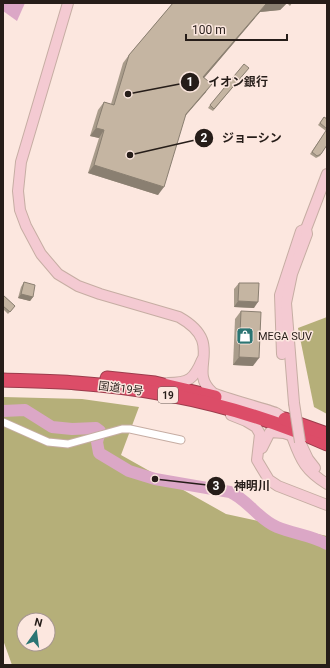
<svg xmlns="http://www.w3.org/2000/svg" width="330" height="668" font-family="Roboto,'Noto Sans JP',sans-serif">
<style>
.forest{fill:#b5af79;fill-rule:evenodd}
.water{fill:#dba7c6}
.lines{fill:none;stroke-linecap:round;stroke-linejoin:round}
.river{stroke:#dba7c6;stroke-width:12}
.street-casing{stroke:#c6ada3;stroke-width:9}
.secondary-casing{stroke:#c6ada3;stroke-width:12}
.highway-casing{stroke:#9c3c4c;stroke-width:15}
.street{stroke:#fff;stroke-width:7}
.secondary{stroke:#f4cad2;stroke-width:10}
.highway{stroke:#dc4d68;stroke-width:13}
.secondary-bridge-casing{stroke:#c6ada3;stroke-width:12;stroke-linecap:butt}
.secondary-bridge{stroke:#f4cad2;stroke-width:10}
.wall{fill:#a99c8b}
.shaded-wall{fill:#8a7f71}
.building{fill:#c5b5a2;stroke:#8a7f71}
.labels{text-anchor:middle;stroke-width:3;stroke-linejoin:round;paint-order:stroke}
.shield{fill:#fce7df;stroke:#665a54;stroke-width:1}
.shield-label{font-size:10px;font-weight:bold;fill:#261d19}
.poi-label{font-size:11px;fill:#261d19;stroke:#fce7df;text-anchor:start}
.street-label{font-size:11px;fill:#261d19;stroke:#fce7df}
.leader{fill:none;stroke:#261d19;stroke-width:1.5}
.callout-dot{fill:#261d19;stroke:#fce7df;stroke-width:1.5}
.mark-label{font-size:12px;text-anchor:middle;font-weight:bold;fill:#fff}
.callout-label{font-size:12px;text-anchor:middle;font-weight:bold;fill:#261d19;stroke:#fce7df;stroke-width:3;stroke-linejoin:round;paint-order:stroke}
</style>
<rect width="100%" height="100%" fill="#fce7df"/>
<g class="forest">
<polygon points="327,317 327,414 314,407 298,328"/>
<path d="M 3,397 L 82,399 L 139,407 L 121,455 L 226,514 L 327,536 L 327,665 L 12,665 L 3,640 ZM 24,620 L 48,620 L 48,644 L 24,644 Z"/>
</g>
<polygon class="water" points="3,3 25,3 17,21 3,11"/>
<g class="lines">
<path class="river" d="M 3,411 L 25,410 L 52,427 L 72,429 L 96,428 L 100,431 L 97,442 L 99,453 L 129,471 L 155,479 L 230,492 C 248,500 258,519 277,527 C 294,534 311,535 327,544"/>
<g class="street-casing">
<polyline id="street" points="3,422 48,442 68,444 122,429 130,429 181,440"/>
</g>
<g class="secondary-casing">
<g id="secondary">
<path d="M 68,3 L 21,162 L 18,191 L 20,210 L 26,226 L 41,254 L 58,274 L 78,286 L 100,294 L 179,317 C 227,344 186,369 212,392 C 216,396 266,409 276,413 L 282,417"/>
<polyline points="282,354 280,295 301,231 306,229"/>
<path d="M 168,383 C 189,383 194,379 202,360"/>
<polyline points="294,403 286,303 292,274 307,234 306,229 327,174"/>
<polyline points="231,415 246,421 256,427 260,434 257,460 269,480 278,486 327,505"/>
<path d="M 293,439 C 301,461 306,471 327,484"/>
<polyline points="300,442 308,459 315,468"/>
<polyline points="262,448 270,432 284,433 293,436"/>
</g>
</g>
<g class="highway-casing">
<g id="highway">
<polyline points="107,378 155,383 215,397"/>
<path d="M 3,380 C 27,381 52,381 76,383 C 162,389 249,409 327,444"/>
<polyline points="285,419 327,434"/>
</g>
</g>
<use href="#street" class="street"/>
<use href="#secondary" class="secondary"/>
<use href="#highway" class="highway"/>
<g class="secondary-bridge-casing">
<polyline id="secondary-bridge" points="294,403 300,442"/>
</g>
<use href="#secondary-bridge" class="secondary-bridge"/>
</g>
<g class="wall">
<polygon points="173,3 292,3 290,6 287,3 280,10 260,12 204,78 206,92 185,116 158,195 88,173 99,138 90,136 98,110 104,102 111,104 123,63 129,55"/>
<polygon points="247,70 213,111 208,108 210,105"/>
<polygon points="324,117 327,119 327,145 320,156 316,158 310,154 326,131 318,125"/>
<polygon points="24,282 33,297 30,301 18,298 21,287"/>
<polygon points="239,283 254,308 234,307 234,289"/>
<polygon points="3,295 15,306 8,314 3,309"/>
<polygon points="241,311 253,366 233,365 235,319"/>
</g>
<g class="shaded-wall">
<polygon points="278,3 287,3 280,10 260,12 198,85 203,77 266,4"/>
<polygon points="212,84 206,92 180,122 186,114"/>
<polygon points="96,128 104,130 99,138 90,136"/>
<polygon points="94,165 164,187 158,195 88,173"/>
<polygon points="21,294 33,297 30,301 18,298"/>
<polygon points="238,301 258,302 254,308 234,307"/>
<polygon points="239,357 259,358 253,366 233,365"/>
</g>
<g class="building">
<polygon points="173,3 278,3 266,4 203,77 212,84 186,114 164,187 94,165 104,130 96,128 104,102 114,105 129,55"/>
<polygon points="244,64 249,68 214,109 210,105"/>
<polygon points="324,117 327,119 327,129 320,123"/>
<polygon points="327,129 327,145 321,154 317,156 312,152"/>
<polygon points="24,282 35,285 33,297 21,294"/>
<polygon points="239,283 259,283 258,302 238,301"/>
<polygon points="3,295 15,306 10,312 3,306"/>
<polygon points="241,311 261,312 259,358 239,357"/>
</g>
<defs>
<g id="shop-square" transform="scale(0.9)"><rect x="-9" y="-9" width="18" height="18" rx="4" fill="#2b7573" stroke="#fce7df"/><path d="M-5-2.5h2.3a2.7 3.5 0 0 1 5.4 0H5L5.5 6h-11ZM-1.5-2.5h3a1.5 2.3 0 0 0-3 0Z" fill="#fff"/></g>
</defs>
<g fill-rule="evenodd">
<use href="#shop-square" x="245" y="336"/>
</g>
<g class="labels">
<rect class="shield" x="158" y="387" width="20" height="16" rx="3"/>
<g class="shield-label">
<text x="168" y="399">19</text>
</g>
<g class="poi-label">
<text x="258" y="340">MEGA SUV</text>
</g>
<g class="street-label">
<text transform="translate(121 388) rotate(7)" y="4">国道19号</text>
</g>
</g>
<path class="leader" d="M128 94L190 82M130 155L204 138M155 479L216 486"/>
<g class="callout-dot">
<circle cx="128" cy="94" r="4"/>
<circle cx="130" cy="155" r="4"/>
<circle cx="155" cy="479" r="4"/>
<circle cx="190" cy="82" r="10"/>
<circle cx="204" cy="138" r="10"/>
<circle cx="216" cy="486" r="10"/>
</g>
<g class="mark-label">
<text x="190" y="86">1</text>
<text x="204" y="142">2</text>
<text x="216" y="490">3</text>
</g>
<g class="callout-label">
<text x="238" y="86">イオン銀行</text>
<text x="252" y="142">ジョーシン</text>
<text x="252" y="490">神明川</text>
</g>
<rect width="330" height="668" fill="none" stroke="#261d19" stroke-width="8"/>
<g transform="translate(36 632) rotate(14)"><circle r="19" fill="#fce7df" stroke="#a69690"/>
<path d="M0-3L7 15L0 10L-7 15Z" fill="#2b7573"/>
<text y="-6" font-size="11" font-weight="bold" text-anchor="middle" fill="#261d19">N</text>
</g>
<path d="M186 34v6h101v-6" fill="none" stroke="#261d19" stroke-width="2"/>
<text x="192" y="34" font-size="12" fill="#261d19" stroke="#fce7df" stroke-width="3" paint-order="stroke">100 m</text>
</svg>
